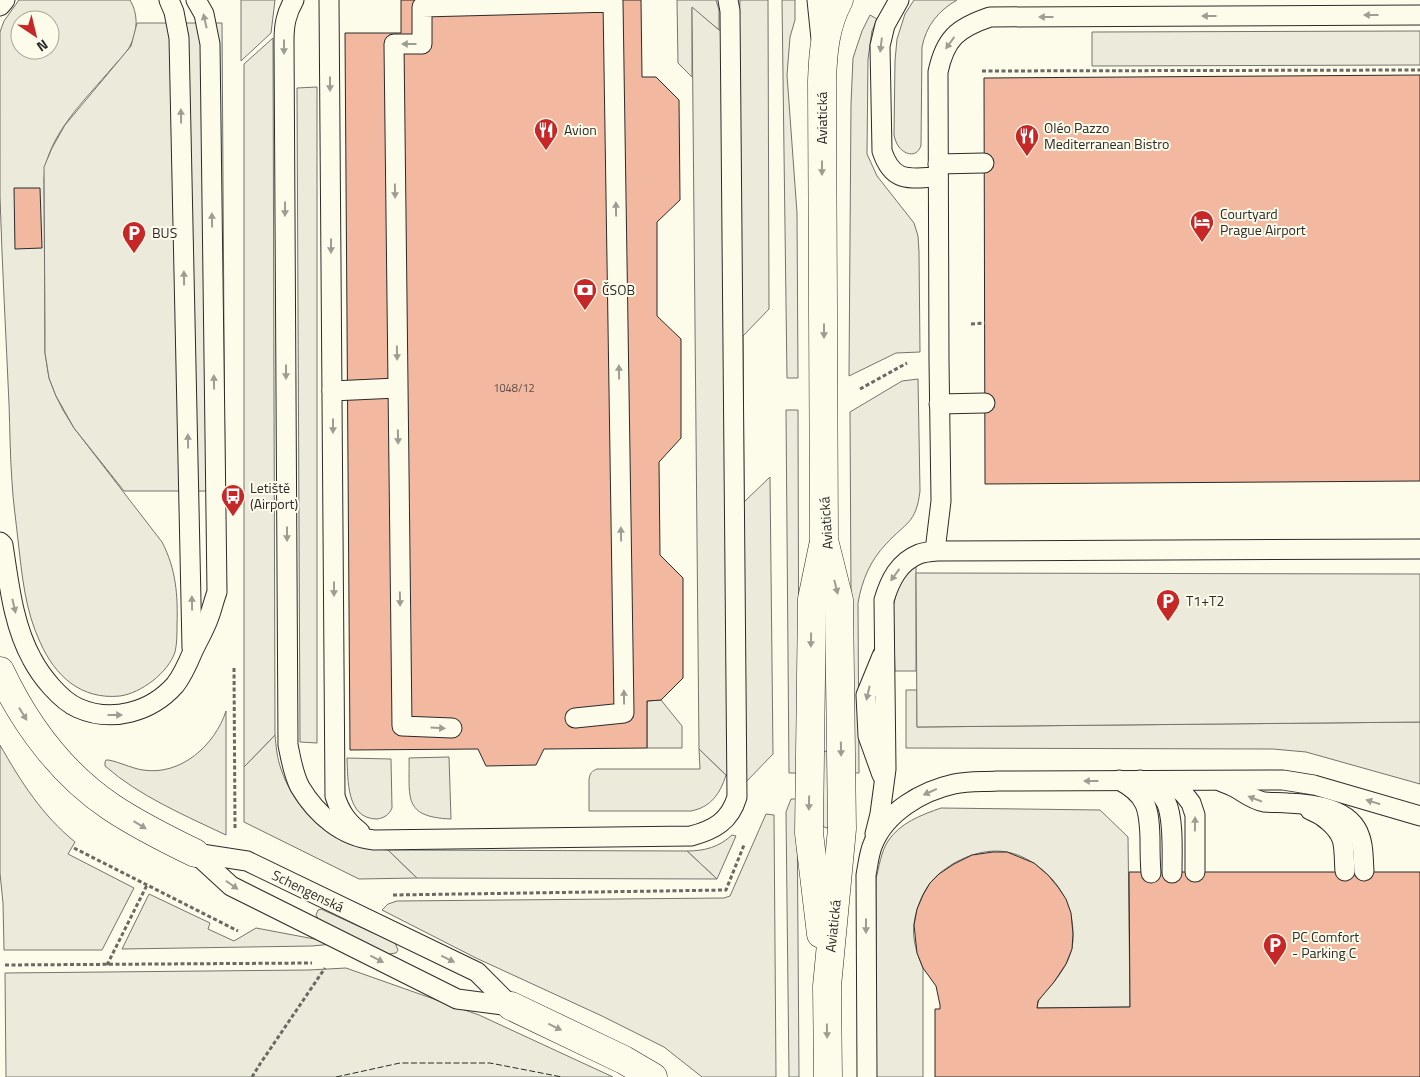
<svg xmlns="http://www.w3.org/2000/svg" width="1420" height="1077" font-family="'Titillium Web',sans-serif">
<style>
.green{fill:#ecebdb;stroke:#74746e;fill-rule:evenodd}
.parking{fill:#eceadb;stroke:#74746e}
.building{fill:#f2b8a0;stroke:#2b2b2b}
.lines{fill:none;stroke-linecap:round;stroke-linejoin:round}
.lane-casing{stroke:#2b2b2b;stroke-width:21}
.street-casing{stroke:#2b2b2b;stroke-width:29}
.secondary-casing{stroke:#2b2b2b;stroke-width:29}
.path{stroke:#6a6964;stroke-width:3;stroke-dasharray:4 2.5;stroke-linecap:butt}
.lane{stroke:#fdfbea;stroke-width:19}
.street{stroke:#fdfbea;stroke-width:28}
.secondary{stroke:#fdfbea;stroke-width:28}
.fence{stroke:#2b2b2b;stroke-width:1;stroke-dasharray:6 2.5;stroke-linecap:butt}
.oneway{fill:#9e9d94}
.labels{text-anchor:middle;stroke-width:4;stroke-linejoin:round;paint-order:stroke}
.number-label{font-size:11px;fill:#5d4e48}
.street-label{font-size:14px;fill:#2b2b2b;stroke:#fdfbea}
.poi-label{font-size:14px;fill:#2b2b2b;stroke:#fdfbea;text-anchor:start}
</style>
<rect width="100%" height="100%" fill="#fdfbea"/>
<g class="green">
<path d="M 19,0 L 130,0 C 138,13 138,30 131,44 C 127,53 118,61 112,68 C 86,99 46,136 44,178 L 45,353 L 49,378 L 56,396 L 63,410 L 74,428 L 162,542 C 176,569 178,595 177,625 C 177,634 177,644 175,652 C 168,673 141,693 120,696 C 81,700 55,676 40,642 C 25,610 22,575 18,540 C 16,521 13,501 12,482 C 10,456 10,430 9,404 C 6,335 2,265 0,196 C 0,141 0,86 0,32 L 4,21 ZM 20,20 L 50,20 L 50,50 L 20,50 Z"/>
<polygon points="241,0 275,0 271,33 241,61"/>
<polygon points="677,0 716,0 719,10 719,30 692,8 692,77 678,63"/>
<polygon points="782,0 795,0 795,20 790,37 787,75 797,213 798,378 787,378"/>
<path d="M 914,0 L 957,0 C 938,11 926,26 922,47 L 921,145 C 918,157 906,156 899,147 C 896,143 895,139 894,135 L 895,61 L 897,39 L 905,14 Z"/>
<polygon points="870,15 877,19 872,31 868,59 867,154 877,176 914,223 918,236 919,252 920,352 896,353 849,376 851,104 853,58 862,31"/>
<path d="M 918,379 L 920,491 C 916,524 906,522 886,544 C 870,561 862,580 858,603 L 859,773 L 852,773 L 850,412 L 902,381 Z"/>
<polygon points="786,410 798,410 799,773 789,773"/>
<polygon points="916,566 916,671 895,671 893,607 897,591 907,567"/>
<polygon points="906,690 917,690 917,727 1420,722 1420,784 1306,752 1273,749 906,748"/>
<polygon points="661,700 682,726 682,748 647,748 647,701"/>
<path d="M 226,711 L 226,835 C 186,816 139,796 105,766 L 105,762 L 106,760 C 112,759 133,769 143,770 C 181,776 215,745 226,711 Z"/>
<path d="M 275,735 C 276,746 277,758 281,769 C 292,802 319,834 353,845 C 365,848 376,849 388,850 L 417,878 L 359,879 L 244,822 L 244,767 Z"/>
<path d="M 0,745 C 21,782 42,815 75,842 L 68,854 L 134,888 L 102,950 L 4,950 L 3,903 L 0,873 Z"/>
<path d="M 699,749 L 726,775 C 720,794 711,807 691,811 L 589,811 L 589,779 C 590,773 592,771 597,769 L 700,769 Z"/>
<path d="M 449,757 L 451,819 C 402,817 410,797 409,758 Z"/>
<path d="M 347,758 L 391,759 L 392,808 C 389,815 384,818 377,819 C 346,819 348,779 347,758 Z"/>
<polygon points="791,799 797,799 799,1077 789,1077 786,812"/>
<path d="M 941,808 L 1100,810 L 1128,837 L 1130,1007 L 1037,1008 C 1038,996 1046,992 1053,983 C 1064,970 1074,953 1073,935 C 1073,913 1066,895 1052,879 C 1040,866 1024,855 1007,852 C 980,847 948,862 931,882 C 922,893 916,909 914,924 C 912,939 917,954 923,968 L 923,1077 L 876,1077 L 876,879 C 879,867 881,852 888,841 C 900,823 921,815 941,808 Z"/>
<polygon points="766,814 774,815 776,1077 702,1077 664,1047 602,1016 476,958 382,910 388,904 397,901 724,898 730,896"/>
<path d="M 732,835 L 736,836 L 717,879 L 687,851 C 705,851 719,847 732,835 Z"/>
<polygon points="149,894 210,923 208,929 234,941 256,928 325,941 333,944 312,946 122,949"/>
<polygon points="346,968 479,1015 613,1077 6,1077 5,973 309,970"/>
</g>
<g class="parking">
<polygon points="740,0 768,0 769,309 743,336 744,502 770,477 773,754 745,783 726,775 699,749 692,7 719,30 739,30"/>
<polygon points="137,23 222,23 225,491 124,491 74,428 56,396 49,378 45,353 45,329 44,167 52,148 65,125 131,46"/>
<polygon points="1420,31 1420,65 1092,66 1092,32"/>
<polygon points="273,38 275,735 244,767 244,64"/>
<polygon points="317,87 317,743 300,742 297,88"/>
<polygon points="916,573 1420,574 1420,722 917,727"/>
<polygon points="826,751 830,753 829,827 826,828 821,825 823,752"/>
<polygon points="388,850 687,851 717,879 417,878"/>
<polygon points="321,909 395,943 398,950 396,953 389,954 319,920 316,915 318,910"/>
</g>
<g class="building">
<polygon points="401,0 641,0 642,77 656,77 679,100 680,200 657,222 657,316 681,339 681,438 659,462 660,555 683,578 683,678 661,700 647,701 647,748 544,749 536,765 486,766 478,749 350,750 345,33 401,33"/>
<polygon points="1420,75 1420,481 985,484 984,78"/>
<polygon points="14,188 40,188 42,248 15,249"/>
<polygon points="993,852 1007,852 1034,863 1048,875 1058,887 1066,899 1071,913 1073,934 1072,949 1066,964 1054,982 1038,1001 1037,1008 1130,1007 1129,872 1420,872 1420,1077 935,1077 935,1009 940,1009 940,1005 936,986 923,968 917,953 914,925 917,909 923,895 930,883 939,874 954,864 972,855"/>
</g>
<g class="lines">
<g class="lane-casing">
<g id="lane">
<polyline points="169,0 174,12 179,38 192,648"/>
<path d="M 294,0 C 286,14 284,25 284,41 L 288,745 C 291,759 293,774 300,787 C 316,814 342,837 374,840 L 691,836 C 714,830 730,821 737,797 L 730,11 L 728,0"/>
<path d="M 329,0 L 335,796 C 340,812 347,822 360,832"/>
<polyline points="817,0 821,39"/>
<path d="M 899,0 L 885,25 L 880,46 L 882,151 C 893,184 910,178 938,177"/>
<polyline points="0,6 5,0"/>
<polyline points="938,164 984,163"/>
<polyline points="332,391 397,388"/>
<polyline points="939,404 985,403"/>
<path d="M 0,542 L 3,545 C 9,583 13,625 32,659 C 41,676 60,700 78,708 C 112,723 151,712 175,685 C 183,675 188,663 193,651 C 198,640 205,629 209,617 C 212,609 214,600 217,592 L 210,44 L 204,14 L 196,0"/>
<path d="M 935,551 L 941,501 L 939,361 L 938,72 C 945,39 957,28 990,17 L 1420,15"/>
<polyline points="452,728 402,726 394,44 422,44 422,7 613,2 624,713 575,718"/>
<polyline points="882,775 868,736 866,695 882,656"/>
<path d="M 1119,780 C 1147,795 1149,808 1150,838 C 1150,849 1150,861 1151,873"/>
<path d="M 1140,780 C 1150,785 1161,792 1166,802 C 1174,818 1172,854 1172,873"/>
<polyline points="1163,781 1175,786 1184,794 1191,803 1195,815 1195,872"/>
<path d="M 1222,782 C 1227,784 1232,786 1236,788 C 1246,794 1253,800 1264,802 C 1272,803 1280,802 1287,803 C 1313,804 1351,808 1360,837 C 1364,847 1363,860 1364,871"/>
<path d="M 1310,810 C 1323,815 1337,826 1342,839 C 1345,849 1344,862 1345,871"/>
<path d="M 875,834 L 880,814 L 886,769 L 884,600 C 890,580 899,562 919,554 C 924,552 930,552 935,551 L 1420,549"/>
<polyline points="195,853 231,886 457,999 511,1006"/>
<polyline points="195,853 247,861 477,972 511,1006"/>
<path d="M 867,1077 L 866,875 C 868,865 869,853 873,844 C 886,812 922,791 954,784 C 968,781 983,782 997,781 L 1283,780 L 1314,785 L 1420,816"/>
</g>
</g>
<g class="street-casing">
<g id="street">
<path d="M 0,671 C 25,724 62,774 111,807 C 138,825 166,839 195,853"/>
<polyline points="511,1006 624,1060 653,1077"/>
</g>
</g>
<g class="secondary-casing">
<g id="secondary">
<polyline points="821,934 809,833 812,599 823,546"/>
<path d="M 828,1077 L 827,986 L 842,829 L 839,600 L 824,540 L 822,81 C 823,52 825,26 839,0"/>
</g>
</g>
<g class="path">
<polyline points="982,71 1420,70"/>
<polyline points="971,324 985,323"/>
<polyline points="860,389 907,363"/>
<polyline points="234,668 235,828"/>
<polyline points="74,848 238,931"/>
<polyline points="393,895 726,890 744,845"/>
<polyline points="5,965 312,963"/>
<polyline points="107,965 147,885"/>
<polyline points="252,1077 260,1064 325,968"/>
</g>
<use href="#lane" class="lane"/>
<use href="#street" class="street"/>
<use href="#secondary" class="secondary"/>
<polyline class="fence" points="336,1077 400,1063 490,1063 562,1077"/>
</g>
<defs><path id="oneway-solid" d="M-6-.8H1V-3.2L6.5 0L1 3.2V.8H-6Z" transform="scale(1.25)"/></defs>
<g class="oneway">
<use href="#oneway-solid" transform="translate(1371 15) rotate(180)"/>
<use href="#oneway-solid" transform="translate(1209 16) rotate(180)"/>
<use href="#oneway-solid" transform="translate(1046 17) rotate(180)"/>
<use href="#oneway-solid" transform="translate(205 21) rotate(-103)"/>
<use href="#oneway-solid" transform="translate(950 43) rotate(126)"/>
<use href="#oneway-solid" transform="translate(409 44) rotate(180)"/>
<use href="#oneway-solid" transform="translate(881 45) rotate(97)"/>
<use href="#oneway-solid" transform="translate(284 47) rotate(90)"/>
<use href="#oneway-solid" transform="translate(330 84) rotate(90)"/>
<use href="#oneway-solid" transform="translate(181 116) rotate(-91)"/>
<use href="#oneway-solid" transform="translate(822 168) rotate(90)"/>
<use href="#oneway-solid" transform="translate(395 191) rotate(89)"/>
<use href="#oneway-solid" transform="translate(285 209) rotate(90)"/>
<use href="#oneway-solid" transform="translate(616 209) rotate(-91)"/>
<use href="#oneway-solid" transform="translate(212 220) rotate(-91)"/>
<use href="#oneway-solid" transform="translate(331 246) rotate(90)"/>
<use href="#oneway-solid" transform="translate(184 278) rotate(-91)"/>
<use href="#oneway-solid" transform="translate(824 331) rotate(90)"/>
<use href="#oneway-solid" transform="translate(397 353) rotate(89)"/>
<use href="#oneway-solid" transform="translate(286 372) rotate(90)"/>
<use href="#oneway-solid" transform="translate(619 372) rotate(-91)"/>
<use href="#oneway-solid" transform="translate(214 382) rotate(-91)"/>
<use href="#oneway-solid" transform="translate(333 426) rotate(90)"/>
<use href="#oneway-solid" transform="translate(398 437) rotate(89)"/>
<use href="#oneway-solid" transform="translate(188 441) rotate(-91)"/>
<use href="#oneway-solid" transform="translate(287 534) rotate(90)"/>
<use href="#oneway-solid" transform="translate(621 534) rotate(-91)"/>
<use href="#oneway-solid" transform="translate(895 575) rotate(126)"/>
<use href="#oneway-solid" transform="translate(836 587) rotate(76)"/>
<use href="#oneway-solid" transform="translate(334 589) rotate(90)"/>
<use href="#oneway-solid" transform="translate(400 599) rotate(89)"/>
<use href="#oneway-solid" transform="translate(192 603) rotate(-91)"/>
<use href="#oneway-solid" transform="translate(14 606) rotate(77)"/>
<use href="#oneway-solid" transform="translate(811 640) rotate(91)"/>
<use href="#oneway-solid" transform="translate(868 693) rotate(103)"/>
<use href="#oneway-solid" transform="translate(624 697) rotate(-91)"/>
<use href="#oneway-solid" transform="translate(23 714) rotate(58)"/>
<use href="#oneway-solid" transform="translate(115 715)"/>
<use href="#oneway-solid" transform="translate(438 728) rotate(3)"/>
<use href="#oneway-solid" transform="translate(841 749) rotate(89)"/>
<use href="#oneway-solid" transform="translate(1091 781) rotate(180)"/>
<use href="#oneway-solid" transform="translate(930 792) rotate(156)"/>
<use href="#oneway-solid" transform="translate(1255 799) rotate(-159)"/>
<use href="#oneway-solid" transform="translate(1373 802) rotate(-163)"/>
<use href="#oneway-solid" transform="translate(809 803) rotate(91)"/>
<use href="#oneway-solid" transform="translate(1195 824) rotate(-89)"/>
<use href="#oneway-solid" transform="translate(140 825) rotate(31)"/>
<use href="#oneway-solid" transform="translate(232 885) rotate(35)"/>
<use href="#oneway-solid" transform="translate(866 926) rotate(90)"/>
<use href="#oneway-solid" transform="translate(377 959) rotate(27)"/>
<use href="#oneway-solid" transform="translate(448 959) rotate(26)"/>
<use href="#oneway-solid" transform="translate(555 1027) rotate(26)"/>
<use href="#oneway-solid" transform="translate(827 1031) rotate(89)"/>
</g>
<defs>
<g id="restaurant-pin" transform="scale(1.25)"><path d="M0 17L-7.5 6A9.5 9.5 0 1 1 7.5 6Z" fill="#c62828" stroke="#fdfbea"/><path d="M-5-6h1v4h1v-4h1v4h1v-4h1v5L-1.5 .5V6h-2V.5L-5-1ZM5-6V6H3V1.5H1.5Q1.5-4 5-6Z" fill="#fff"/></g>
<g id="hotel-pin" transform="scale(1.25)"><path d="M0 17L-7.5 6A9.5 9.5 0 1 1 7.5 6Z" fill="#c62828" stroke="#fdfbea"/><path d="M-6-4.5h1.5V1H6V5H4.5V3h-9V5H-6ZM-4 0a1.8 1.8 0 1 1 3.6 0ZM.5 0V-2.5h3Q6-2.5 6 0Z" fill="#fff"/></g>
<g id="parking-pin" transform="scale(1.25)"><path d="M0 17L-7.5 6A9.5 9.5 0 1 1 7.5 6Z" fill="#c62828" stroke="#fdfbea"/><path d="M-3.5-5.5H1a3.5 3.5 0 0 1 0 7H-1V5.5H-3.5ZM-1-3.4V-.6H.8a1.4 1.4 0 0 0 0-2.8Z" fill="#fff"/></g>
<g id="bank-pin" transform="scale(1.25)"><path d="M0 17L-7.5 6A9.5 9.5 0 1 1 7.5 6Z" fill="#c62828" stroke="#fdfbea"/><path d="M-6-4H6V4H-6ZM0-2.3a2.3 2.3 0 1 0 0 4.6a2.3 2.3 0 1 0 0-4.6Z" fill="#fff"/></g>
<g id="bus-pin" transform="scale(1.25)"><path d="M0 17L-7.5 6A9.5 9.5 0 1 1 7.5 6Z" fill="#c62828" stroke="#fdfbea"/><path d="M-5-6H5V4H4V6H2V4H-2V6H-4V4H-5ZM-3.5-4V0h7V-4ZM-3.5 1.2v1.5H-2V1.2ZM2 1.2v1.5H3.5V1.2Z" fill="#fff"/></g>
</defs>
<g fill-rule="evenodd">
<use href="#restaurant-pin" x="546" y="130"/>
<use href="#restaurant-pin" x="1027" y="136"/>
<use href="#hotel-pin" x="1202" y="222"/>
<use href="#parking-pin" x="134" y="233"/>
<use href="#bank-pin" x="585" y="290"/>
<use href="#bus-pin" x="233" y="496"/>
<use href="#parking-pin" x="1168" y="601"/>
<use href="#parking-pin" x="1275" y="945"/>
</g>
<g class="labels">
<g class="number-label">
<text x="514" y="392">1048/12</text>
</g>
<g class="street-label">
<text transform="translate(822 118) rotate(-90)" y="5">Aviatická</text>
<text transform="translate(826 523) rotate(-94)" y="5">Aviatická</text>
<text transform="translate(308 891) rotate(26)" y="5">Schengenská</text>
<text transform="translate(833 926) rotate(-84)" y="5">Aviatická</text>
</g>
<g class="poi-label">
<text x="1044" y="133">Oléo Pazzo<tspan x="1044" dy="16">Mediterranean Bistro</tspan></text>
<text x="564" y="135">Avion</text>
<text x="1220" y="219">Courtyard<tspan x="1220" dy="16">Prague Airport</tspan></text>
<text x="152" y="238">BUS</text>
<text x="602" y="295">ČSOB</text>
<text x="250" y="493">Letiště<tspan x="250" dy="16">(Airport)</tspan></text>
<text x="1186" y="606">T1+T2</text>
<text x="1292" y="942">PC Comfort<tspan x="1292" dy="16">- Parking C</tspan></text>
</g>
</g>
<g transform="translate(35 35) rotate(145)"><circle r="24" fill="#fdfbea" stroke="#a9a89e"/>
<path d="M0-4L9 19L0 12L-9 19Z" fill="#c62828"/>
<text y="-8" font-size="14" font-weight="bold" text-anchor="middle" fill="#2b2b2b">N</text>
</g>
</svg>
